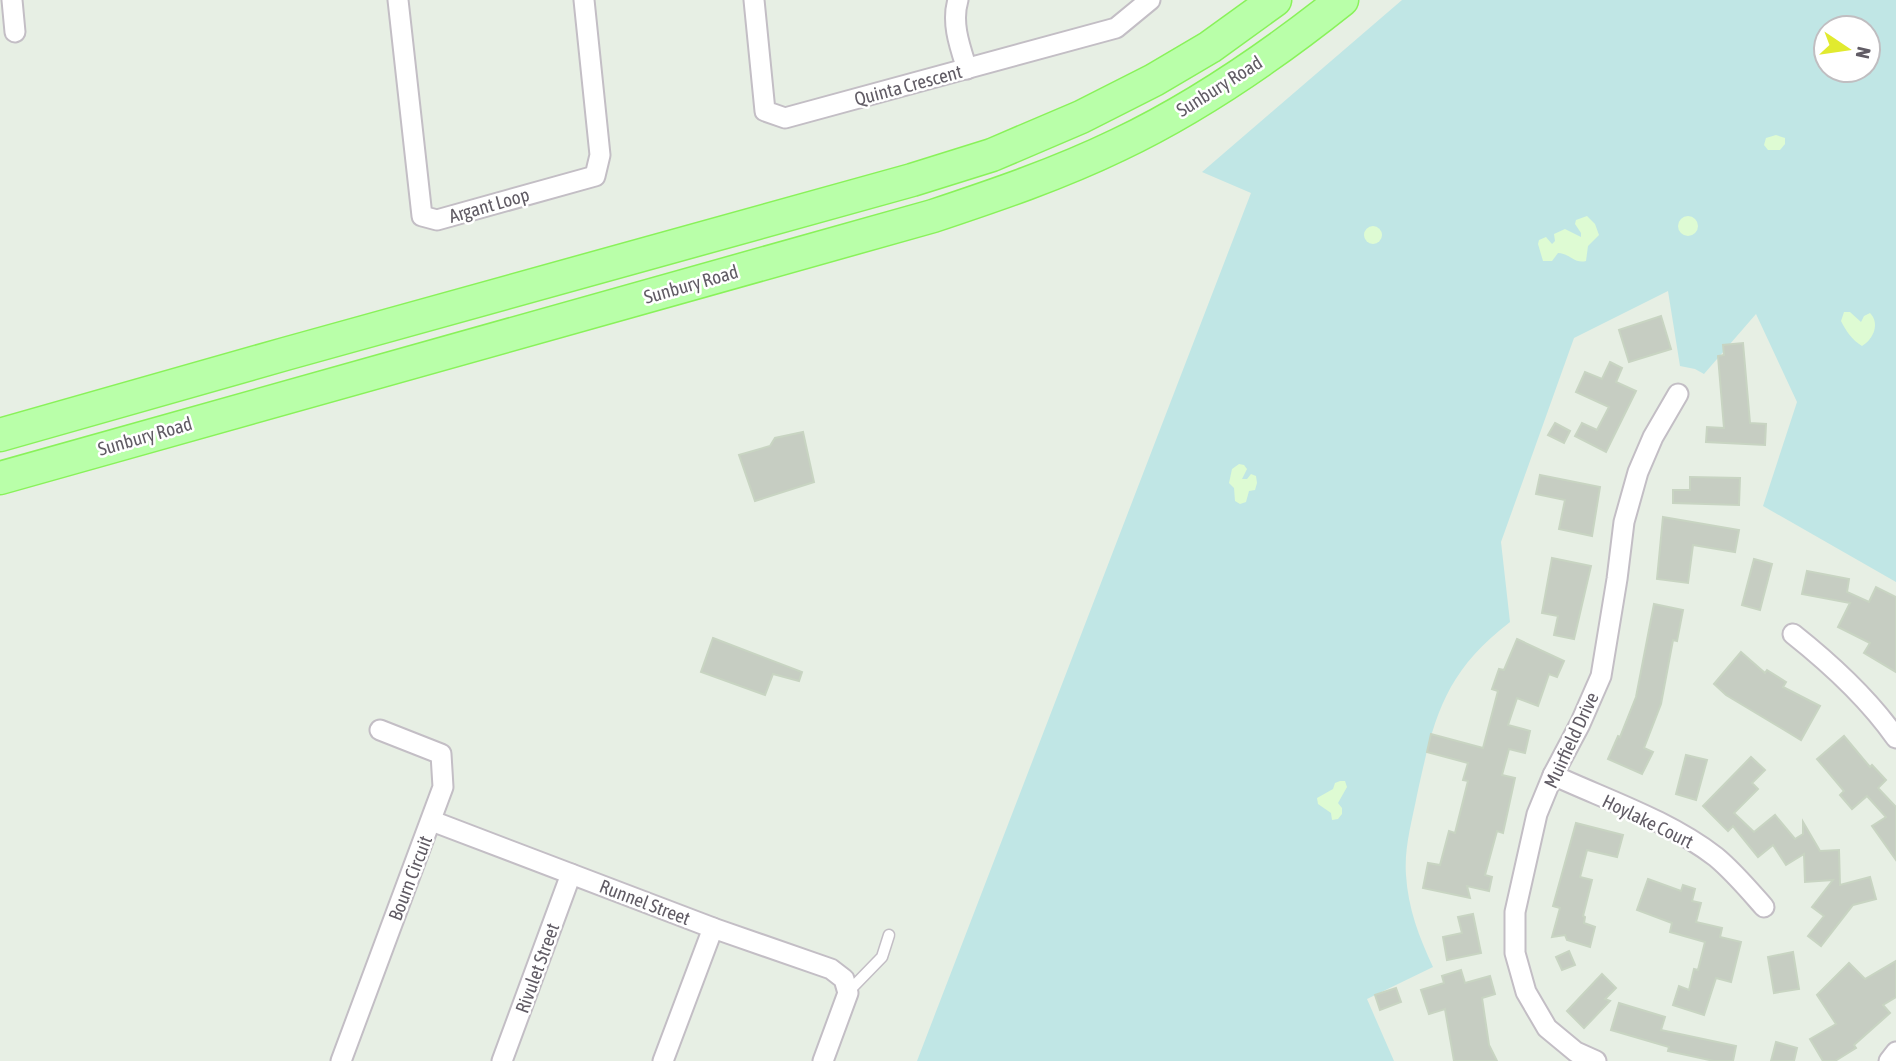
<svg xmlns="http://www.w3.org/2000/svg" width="1896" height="1061" font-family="'Asap Condensed',sans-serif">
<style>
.green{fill:#c0e6e5;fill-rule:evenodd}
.sand{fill:#defbd3}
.building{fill:#c6cdc2;stroke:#c8d4c2;stroke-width:2}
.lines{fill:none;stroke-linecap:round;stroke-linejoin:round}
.service-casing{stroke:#c3bec5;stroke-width:13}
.minor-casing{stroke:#c3bec5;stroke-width:23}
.primary-casing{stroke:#89f25a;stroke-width:35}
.service{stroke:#fff;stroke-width:10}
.minor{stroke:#fff;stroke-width:19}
.primary{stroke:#b9ffa9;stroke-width:32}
.labels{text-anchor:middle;stroke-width:5;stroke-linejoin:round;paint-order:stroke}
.street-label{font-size:19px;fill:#615c65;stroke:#fff}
</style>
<rect width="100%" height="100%" fill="#e7efe4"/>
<path class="green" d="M 1402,0 L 1896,0 L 1896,582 L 1763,506 L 1797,402 L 1756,314 L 1704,374 L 1695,369 L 1680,366 L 1668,291 L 1574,338 L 1501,542 L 1510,622 C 1444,673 1434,717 1417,795 C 1412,821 1404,848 1406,875 C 1408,908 1419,937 1433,967 L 1367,999 L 1394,1061 L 917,1061 L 1251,193 L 1202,172 ZM 1826,28 L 1868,28 L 1868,70 L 1826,70 Z"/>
<g class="sand">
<polygon points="1776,135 1785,138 1785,144 1780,150 1768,150 1764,145 1766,138"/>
<circle cx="1688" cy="226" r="10"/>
<path d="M 1587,216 L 1595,224 L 1599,235 L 1588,246 L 1586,261 C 1574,264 1569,253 1558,253 L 1552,261 L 1543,261 L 1538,244 L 1539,240 L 1546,237 L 1552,244 L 1555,241 L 1554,234 L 1565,229 L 1581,237 L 1581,233 L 1575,224 L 1576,220 Z"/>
<circle cx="1373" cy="235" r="9"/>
<path d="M 1844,312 L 1850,312 L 1861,322 L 1864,316 L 1870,313 C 1880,323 1874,339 1862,346 C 1852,340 1846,331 1841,321 Z"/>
<polygon points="1239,464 1244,465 1247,469 1242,479 1247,479 1251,474 1256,476 1257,483 1255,490 1249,491 1246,502 1240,504 1235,501 1234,488 1229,483 1232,469"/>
<polygon points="1340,781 1345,781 1347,787 1338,803 1342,808 1342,814 1338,819 1332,820 1331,813 1318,804 1317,798 1333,789 1335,783"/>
</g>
<g class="building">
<polygon points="1661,316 1671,349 1629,362 1619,330"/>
<polygon points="1743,343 1750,423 1766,424 1765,445 1706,442 1707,427 1724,428 1718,356 1724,355 1723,345"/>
<polygon points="1610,362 1622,368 1616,382 1636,391 1606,452 1575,436 1582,423 1597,430 1609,407 1576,392 1585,372 1602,379"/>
<polygon points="1555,423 1570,431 1564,443 1548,435"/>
<polygon points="803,432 814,482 755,501 739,455 770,446 775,438"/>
<polygon points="1540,475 1600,487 1592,536 1559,529 1565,500 1536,494"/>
<polygon points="1690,477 1740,478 1739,505 1673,503 1673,490 1690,490"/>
<polygon points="1663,517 1739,530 1735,552 1693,545 1688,583 1657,579"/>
<polygon points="1552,558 1591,566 1574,639 1554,635 1558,616 1542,613"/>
<polygon points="1754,559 1772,564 1760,610 1742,605"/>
<polygon points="1807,571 1849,579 1847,592 1869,602 1876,587 1896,597 1896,672 1864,653 1870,643 1838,627 1850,603 1802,594"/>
<polygon points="1654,604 1683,610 1677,641 1673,640 1661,704 1644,748 1653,752 1642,774 1608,759 1618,736 1620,737 1636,697"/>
<polygon points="713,638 802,672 799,681 773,674 765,695 701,672"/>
<polygon points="1517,639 1564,661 1557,677 1549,674 1538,706 1517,698 1508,725 1530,731 1525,753 1509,749 1502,775 1515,778 1503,833 1497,831 1485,875 1492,877 1489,891 1467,886 1470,898 1423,888 1428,863 1440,865 1449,831 1455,833 1468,781 1463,780 1468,763 1427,752 1431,734 1483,748 1498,691 1492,689 1499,669 1504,670"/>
<polygon points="1741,652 1765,673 1767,670 1786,682 1783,687 1820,706 1801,740 1726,695 1714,684"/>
<polygon points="1844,736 1870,767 1872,765 1886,780 1878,788 1896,807 1896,860 1872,826 1886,817 1867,796 1852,809 1840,795 1844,791 1817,759"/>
<polygon points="1686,755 1707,760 1696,800 1676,794"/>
<polygon points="1751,757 1765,770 1752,783 1758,789 1734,813 1754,832 1775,815 1795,839 1803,834 1803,822 1820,851 1839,850 1840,885 1870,877 1876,899 1853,905 1821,946 1808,936 1824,916 1812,907 1833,880 1805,882 1804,854 1786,865 1773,845 1758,857 1733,826 1728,831 1703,806"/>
<polygon points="1576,823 1623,835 1617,857 1587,850 1580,877 1592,880 1583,916 1585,917 1584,923 1595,927 1590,947 1567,940 1565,935 1552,937 1560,908 1553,906"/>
<polygon points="1648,879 1681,891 1683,885 1695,889 1692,901 1701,903 1696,922 1722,928 1720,937 1741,942 1731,982 1716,978 1704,1015 1673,1005 1679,986 1689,990 1694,969 1698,970 1705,942 1670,932 1672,923 1637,910"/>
<polygon points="1473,914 1481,953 1447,960 1443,937 1462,933 1458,917"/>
<polygon points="1569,951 1575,965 1562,970 1556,957"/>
<polygon points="1793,952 1799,989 1774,993 1768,957"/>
<polygon points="1896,961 1896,997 1883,1005 1890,1013 1854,1045 1856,1048 1835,1061 1823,1061 1810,1039 1836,1024 1817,995 1849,963 1865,979"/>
<polygon points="1461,970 1465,983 1490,976 1495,994 1482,998 1489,1045 1497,1061 1454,1061 1445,1009 1429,1014 1421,990 1444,983 1442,976"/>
<polygon points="1602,974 1616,988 1605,999 1610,1001 1584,1028 1567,1011"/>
<polygon points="1396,988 1401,1002 1380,1010 1375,995"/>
<polygon points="1619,1003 1665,1017 1661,1030 1736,1046 1733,1061 1714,1061 1668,1051 1669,1047 1611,1030"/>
<polygon points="1776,1042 1797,1048 1794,1061 1771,1061"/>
</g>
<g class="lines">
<g class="service-casing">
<polyline id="service" points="848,992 882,957 889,935"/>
</g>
<g class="minor-casing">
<g id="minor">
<polyline points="12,0 15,32"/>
<polyline points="398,0 422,216 437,220 595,176 600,155 584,0"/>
<polyline points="754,0 765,111 785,118 1116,28 1150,0"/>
<path d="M 958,0 C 951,23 960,47 967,69"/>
<path d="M 1793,634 C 1832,665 1868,698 1896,738"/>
<path d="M 1553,775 C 1607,800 1668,820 1716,857 C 1734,872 1749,890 1764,907"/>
<polyline points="432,821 713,928 831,969 844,979 848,993 823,1061"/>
<polyline points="341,1061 443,787 441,754 380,730"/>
<polyline points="502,1061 571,874"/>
<polyline points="663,1061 713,928"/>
<polyline points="1596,1061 1576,1052 1547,1028 1526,992 1515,953 1515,912 1537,814 1553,775 1580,724 1601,676 1617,579 1624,522 1638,472 1653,437 1678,394"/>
<polyline points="1889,1061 1896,1052"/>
</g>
</g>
<g class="primary-casing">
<g id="primary">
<polyline points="0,435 285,354 912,180 992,155 1081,117 1154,80 1210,47 1275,0"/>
<path d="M 0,478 L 933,216 C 996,195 1058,174 1118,145 C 1198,107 1273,55 1342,0"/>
</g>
</g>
<use href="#service" class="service"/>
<use href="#minor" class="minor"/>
<use href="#primary" class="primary"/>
</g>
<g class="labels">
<g class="street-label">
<text transform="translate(908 85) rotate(-15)" y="7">Quinta Crescent</text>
<text transform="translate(1219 86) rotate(-32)" y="7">Sunbury Road</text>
<text transform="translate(489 205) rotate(-16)" y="7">Argant Loop</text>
<text transform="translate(691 284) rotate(-16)" y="7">Sunbury Road</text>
<text transform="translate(145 436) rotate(-16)" y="7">Sunbury Road</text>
<text transform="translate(1571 740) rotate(-65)" y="7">Muirfield Drive</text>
<text transform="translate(1648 821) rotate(26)" y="7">Hoylake Court</text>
<text transform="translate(410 878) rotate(-69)" y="7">Bourn Circuit</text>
<text transform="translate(645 902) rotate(21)" y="7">Runnel Street</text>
<text transform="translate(537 968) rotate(-70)" y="7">Rivulet Street</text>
</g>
</g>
<g transform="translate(1847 49) rotate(103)"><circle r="33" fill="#ffffff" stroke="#c0bec1" stroke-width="2"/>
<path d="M0-5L12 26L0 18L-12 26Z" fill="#e1ea2f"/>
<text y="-10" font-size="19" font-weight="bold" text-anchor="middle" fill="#615c65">N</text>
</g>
</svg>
